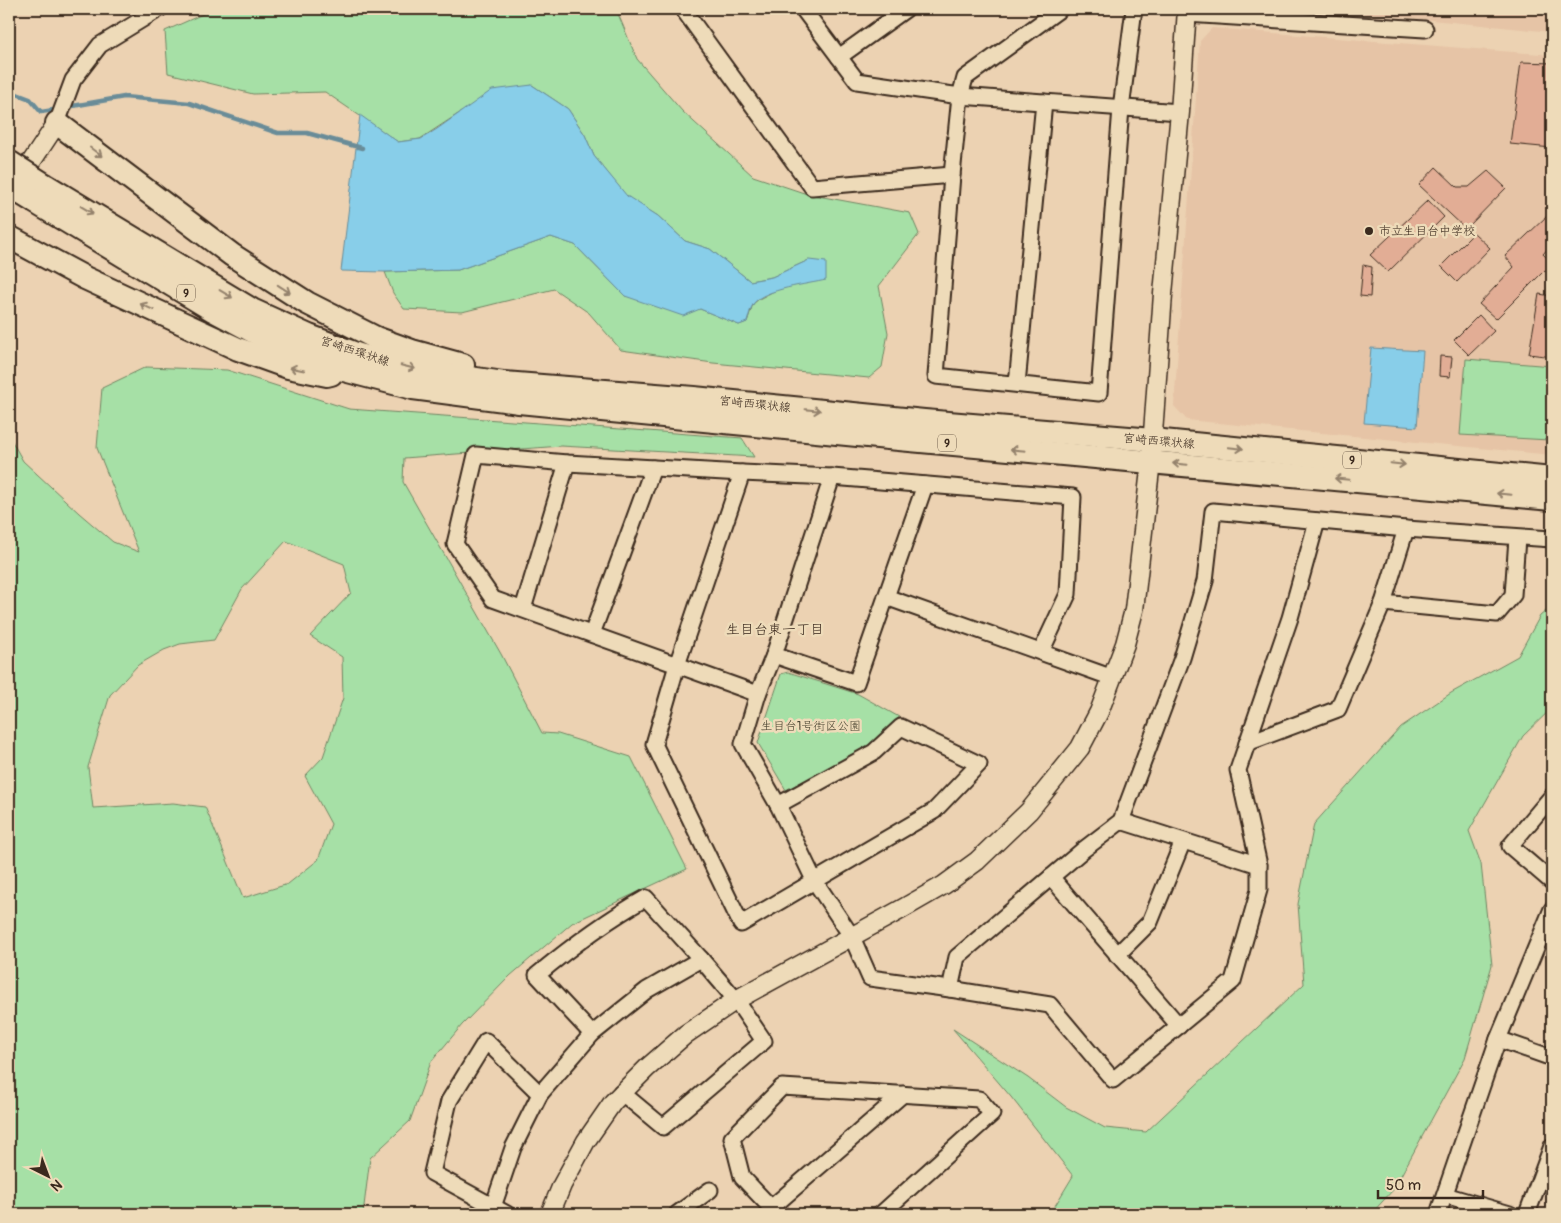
<svg xmlns="http://www.w3.org/2000/svg" width="1561" height="1223" font-family="Pangolin,'Klee One',sans-serif">
<style>
.built{fill:#e6c4a6}
.green{fill:#a6e0a6;stroke:#708562;fill-rule:evenodd}
.water{fill:#88cee9;stroke:#698c98}
.lines{fill:none;stroke-linecap:round;stroke-linejoin:round}
.stream{stroke:#698c98;stroke-width:4.5}
.building{fill:#e2ad95;stroke:#3b2a1e}
.minor-casing{stroke:#3b2a1e;stroke-width:19}
.tertiary-casing{stroke:#3b2a1e;stroke-width:21}
.primary-casing{stroke:#3b2a1e;stroke-width:26}
.minor{stroke:#eedbb9;stroke-width:15}
.tertiary{stroke:#eedbb9;stroke-width:18}
.primary{stroke:#eedbb9;stroke-width:22}
.primary-bridge-casing{stroke:#3b2a1e;stroke-width:26;stroke-linecap:butt}
.primary-bridge{stroke:#eedbb9;stroke-width:22}
.oneway{stroke:#94826c}
.poi-dot{fill:#3b2a1e;stroke:#eedbb9;stroke-width:2}
.labels{text-anchor:middle;stroke-width:5;stroke-linejoin:round;paint-order:stroke}
.shield{fill:#eedbb9;stroke:#715f4c;stroke-width:1}
.shield-label{font-size:11px;font-weight:bold;fill:#3b2a1e}
.poi-label{font-size:12px;fill:#3b2a1e;stroke:#eedbb9;text-anchor:start}
.street-label{font-size:12px;fill:#3b2a1e;stroke:#eedbb9}
.park-label{font-size:12px;fill:#4b4532;stroke:#eedbb9}
.neighbourhood-label{font-size:14px;fill:#3b2a1e;stroke:#eedbb9}
</style>
<rect width="100%" height="100%" fill="#ecd2b2"/>
<filter id="ink" filterUnits="userSpaceOnUse"><feTurbulence type="fractalNoise" baseFrequency=".02" numOctaves="2"/><feDisplacementMap in="SourceGraphic" scale="10" xChannelSelector="R" yChannelSelector="G"/><feConvolveMatrix kernelMatrix="1 2 1 2 8 2 1 2 1" color-interpolation-filters="sRGB"/></filter>
<g filter="url(#ink)">
<g class="built">
<polygon points="1320,9 1552,9 1552,32"/>
<polygon points="1212,28 1552,55 1552,455 1187,420 1174,406 1200,41"/>
</g>
<g class="green">
<polygon points="214,9 616,9 637,59 682,111 753,176 807,194 910,213 919,234 879,286 888,333 882,367 869,378 713,363 621,350 589,313 554,289 462,312 404,309 393,293 385,272 458,270 551,237 575,245 625,296 700,309 739,325 747,322 753,304 759,299 776,290 809,260 772,277 750,281 710,249 685,241 658,216 627,197 594,156 585,135 568,109 532,85 461,112 420,139 398,142 325,92 253,94 168,73 165,31"/>
<polygon points="1466,359 1552,366 1552,409 1549,440 1460,435"/>
<path d="M 146,367 L 227,370 L 349,409 L 742,438 L 754,457 L 561,446 L 404,458 L 403,482 L 501,654 L 542,733 L 558,734 L 631,757 L 687,869 L 572,923 L 510,976 L 462,1025 L 431,1062 L 410,1121 L 370,1158 L 363,1214 L 9,1214 L 9,715 L 11,712 L 9,707 L 9,436 L 23,461 L 79,513 L 113,542 L 139,552 L 97,448 L 102,388 ZM 286,541 L 344,564 L 351,593 L 310,636 L 342,657 L 343,698 L 323,757 L 305,776 L 331,824 L 318,860 L 288,884 L 243,898 L 205,807 L 173,803 L 93,808 L 88,767 L 110,695 L 138,665 L 164,650 L 180,644 L 214,640 L 242,589 Z"/>
<polygon points="1552,606 1552,708 1523,736 1469,831 1481,864 1492,965 1465,1058 1393,1190 1371,1214 1050,1214 1073,1176 1011,1097 953,1029 1028,1078 1066,1107 1105,1128 1146,1132 1304,984 1298,904 1314,824 1401,727 1451,693 1518,656 1540,616"/>
<polygon points="788,672 858,694 899,717 898,721 871,747 786,790 758,743 781,674"/>
</g>
<g class="water">
<path d="M 532,85 L 568,109 L 585,135 L 594,156 L 627,196 L 658,216 L 685,241 L 710,249 L 750,281 L 772,277 L 809,260 L 826,262 L 826,280 C 809,284 764,289 754,303 C 750,308 749,316 747,322 L 739,325 L 700,309 L 683,316 L 625,296 L 575,245 L 551,237 L 458,270 L 385,272 L 341,271 L 360,115 L 398,142 L 421,139 L 437,129 L 492,90 Z"/>
<polygon points="1371,348 1423,351 1417,427 1364,423"/>
</g>
<g class="lines">
<g class="stream">
<polyline points="9,91 30,99 41,112 60,109"/>
<polyline points="67,107 124,97 189,103 278,133 307,133 362,148"/>
</g>
</g>
<g class="building">
<polygon points="1521,62 1552,63 1552,148 1510,144"/>
<polygon points="1436,167 1457,187 1469,187 1488,171 1506,188 1466,229 1419,185"/>
<polygon points="1428,200 1444,217 1388,272 1370,255"/>
<polygon points="1548,215 1552,219 1552,244 1543,254 1552,263 1552,268 1549,272 1545,270 1496,319 1479,304 1514,267 1505,256"/>
<polygon points="1474,233 1490,248 1457,282 1441,266"/>
<polygon points="1363,265 1372,267 1370,297 1360,296"/>
<polygon points="1539,294 1552,296 1552,357 1529,354"/>
<polygon points="1479,315 1494,331 1469,355 1454,340"/>
<polygon points="1440,356 1452,357 1450,377 1439,376"/>
</g>
<g class="lines">
<g class="minor-casing">
<g id="minor">
<polyline points="683,9 812,187 952,175"/>
<polyline points="803,9 857,81 960,96 1180,112"/>
<polyline points="1060,9 965,78 960,96 952,175 936,376 1099,393 1121,108 1134,9"/>
<polyline points="1186,14 1425,29"/>
<polyline points="839,57 906,9"/>
<polyline points="57,123 73,80 100,45 159,9"/>
<polyline points="1017,384 1044,102"/>
<polyline points="742,473 677,665 654,744 741,924 934,811 979,764 901,727 874,752 778,805"/>
<polyline points="832,477 774,655 758,694 743,744 778,805 814,880 852,937 870,978 950,989 1050,1005 1113,1080 1233,981 1259,890 1259,865 1238,770 1290,618 1317,521"/>
<polyline points="886,597 1113,678"/>
<polyline points="1383,603 1497,614 1513,595 1517,538"/>
<polyline points="523,609 567,463"/>
<polyline points="592,634 653,468"/>
<polyline points="774,655 856,683 925,485"/>
<polyline points="758,694 493,599 455,544 476,455 567,463 742,473 832,477 1073,497 1068,594 1041,652"/>
<polyline points="1247,743 1338,709 1383,603 1406,529"/>
<polyline points="1552,796 1510,846 1552,882"/>
<polyline points="1121,821 1259,865"/>
<polyline points="1051,877 1179,1026"/>
<polyline points="1117,955 1150,922 1183,841"/>
<polyline points="950,989 957,957 1083,850 1121,821 1182,658 1205,581 1213,511 1406,529 1552,539"/>
<path d="M 592,1034 L 537,975 C 572,946 607,920 646,898 L 701,959 L 736,1000 L 764,1041 L 663,1127 L 621,1092"/>
<polyline points="1498,1039 1552,1058"/>
<polyline points="1445,1195 1510,1214"/>
<polyline points="493,1207 513,1148 540,1094 592,1034 647,990 701,959"/>
<polyline points="771,1208 903,1094"/>
<polyline points="507,1214 432,1173 449,1101 486,1041 540,1094"/>
<polyline points="677,1214 710,1190"/>
<polyline points="777,1214 742,1177 732,1138 782,1087 979,1099 992,1114 881,1214"/>
<polyline points="1438,1214 1498,1039 1552,909"/>
<polyline points="1527,1214 1552,1146"/>
</g>
</g>
<g class="tertiary-casing">
<g id="tertiary">
<polyline points="18,182 57,123"/>
<polyline points="550,1214 562,1185 586,1141 613,1102 647,1068 686,1034 736,1000 902,909 944,885 977,861 1029,811 1080,748 1099,712 1125,644 1134,610 1151,461 1163,294 1180,112 1187,9"/>
</g>
</g>
<g class="primary-casing">
<g id="primary">
<polyline points="57,123 232,255 307,303 376,338 412,351 463,365"/>
<polyline points="45,185 252,310 309,336 359,355 421,371 504,383 694,398 924,421 1153,440 1552,479"/>
<polyline points="35,202 213,310 273,342 344,370 413,388 519,402 888,438 1552,499"/>
<polyline points="9,237 85,278 238,349 288,367 327,375 331,374"/>
</g>
</g>
<use href="#minor" class="minor"/>
<use href="#tertiary" class="tertiary"/>
<use href="#primary" class="primary"/>
<g class="primary-bridge-casing">
<g id="primary-bridge">
<polyline points="9,162 45,185"/>
<polyline points="9,186 35,202"/>
</g>
</g>
<use href="#primary-bridge" class="primary-bridge"/>
</g>
<defs><path id="oneway-shaft" d="M-6 0H5M1.5-3L5.5 0L1.5 3" fill="none" stroke-width="1.6" stroke-linecap="round" stroke-linejoin="round" transform="scale(1.25)"/></defs>
<g class="oneway">
<use href="#oneway-shaft" transform="translate(96 152) rotate(37)"/>
<use href="#oneway-shaft" transform="translate(87 210) rotate(31)"/>
<use href="#oneway-shaft" transform="translate(284 289) rotate(33)"/>
<use href="#oneway-shaft" transform="translate(226 294) rotate(31)"/>
<use href="#oneway-shaft" transform="translate(147 307) rotate(-155)"/>
<use href="#oneway-shaft" transform="translate(408 367) rotate(14)"/>
<use href="#oneway-shaft" transform="translate(297 369) rotate(-168)"/>
<use href="#oneway-shaft" transform="translate(813 410) rotate(6)"/>
<use href="#oneway-shaft" transform="translate(1236 448) rotate(6)"/>
<use href="#oneway-shaft" transform="translate(1018 450) rotate(-175)"/>
<use href="#oneway-shaft" transform="translate(1180 464) rotate(-175)"/>
<use href="#oneway-shaft" transform="translate(1398 464) rotate(6)"/>
<use href="#oneway-shaft" transform="translate(1342 479) rotate(-175)"/>
<use href="#oneway-shaft" transform="translate(1504 494) rotate(-175)"/>
</g>
</g>
<circle class="poi-dot" cx="1369" cy="231" r="5"/>
<g class="labels">
<g class="shield">
<rect x="177" y="284.5" width="18" height="17" rx="4"/>
<rect x="938" y="434.5" width="18" height="17" rx="4"/>
<rect x="1343" y="451.5" width="18" height="17" rx="4"/>
</g>
<g class="shield-label">
<text x="186" y="297">9</text>
<text x="947" y="447">9</text>
<text x="1352" y="464">9</text>
</g>
<g class="poi-label">
<text x="1379" y="235">市立生目台中学校</text>
</g>
<g class="street-label">
<text transform="translate(355 351) rotate(18)" y="4">宮崎西環状線</text>
<text transform="translate(755 404) rotate(6)" y="4">宮崎西環状線</text>
<text transform="translate(1159 441) rotate(5)" y="4">宮崎西環状線</text>
</g>
<g class="park-label">
<text x="811" y="730">生目台1号街区公園</text>
</g>
<g class="neighbourhood-label">
<text x="775" y="634">生目台東一丁目</text>
</g>
</g>
<rect width="1561" height="1223" fill="none" stroke="#eedbb9" stroke-width="30"/>
<rect x="15" y="15" width="1531" height="1193" fill="none" stroke="#3b2a1e" stroke-width="2" filter="url(#ink)"/>
<g transform="translate(48 1176) rotate(138)" stroke="#eedbb9" stroke-width="4" paint-order="stroke">
<path d="M0-4L9 19L0 12L-9 19Z" fill="#3b2a1e"/>
<text y="-8" font-size="14" font-weight="bold" text-anchor="middle" fill="#3b2a1e">N</text>
</g>
<path d="M1378 1190v8h105v-8" fill="none" stroke="#3b2a1e" stroke-width="2.5"/>
<text x="1386" y="1190" font-size="15" fill="#3b2a1e" stroke="#eedbb9" stroke-width="4" paint-order="stroke">50 m</text>
</svg>
